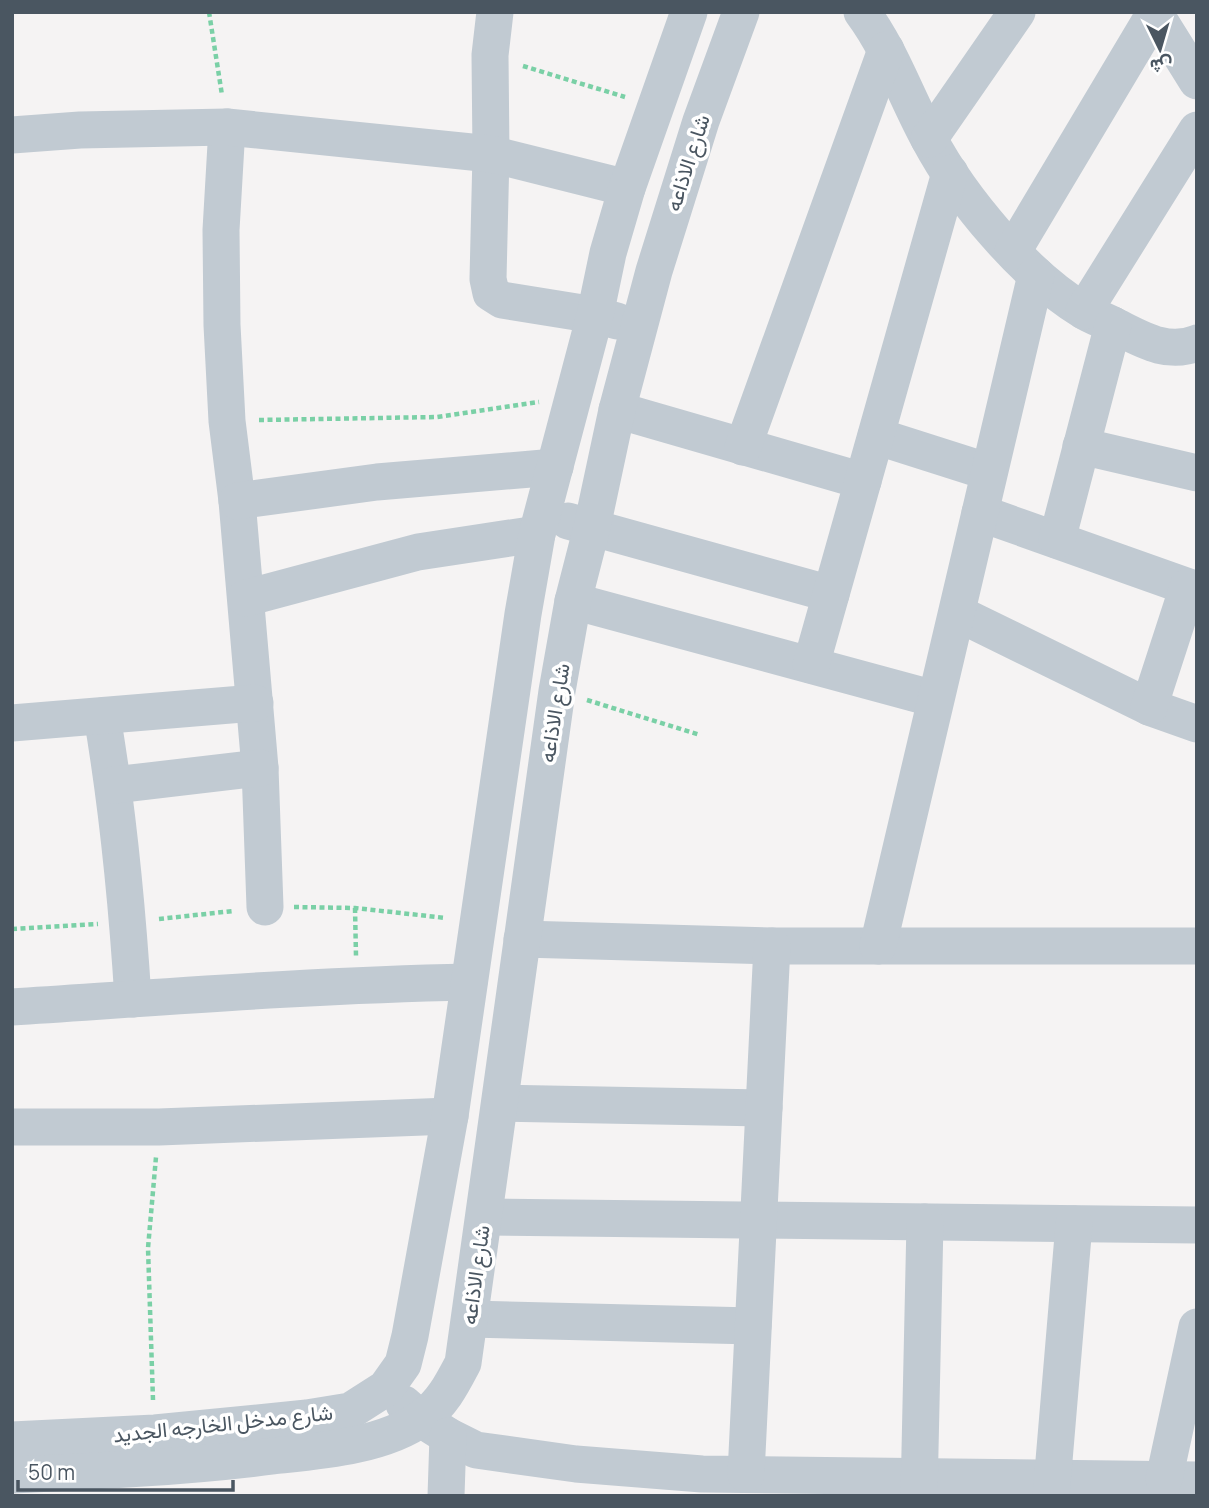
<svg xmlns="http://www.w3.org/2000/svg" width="1209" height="1508" font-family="Manrope,Vazirmatn,sans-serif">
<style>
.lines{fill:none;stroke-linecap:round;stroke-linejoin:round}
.path{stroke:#7ad0a6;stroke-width:4.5;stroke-dasharray:5 3.5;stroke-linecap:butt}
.minor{stroke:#c1cad2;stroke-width:37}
.labels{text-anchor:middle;stroke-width:7;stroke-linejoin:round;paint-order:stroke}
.street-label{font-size:21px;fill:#4a5661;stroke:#fff}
</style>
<rect width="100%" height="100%" fill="#f5f3f3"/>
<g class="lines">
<g class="path">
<polyline points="209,12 222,95"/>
<polyline points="523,66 625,97"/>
<polyline points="259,420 437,417 539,402"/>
<polyline points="587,700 700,735"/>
<polyline points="294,907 355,908 446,918"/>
<polyline points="355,908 356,956"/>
<polyline points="159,919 233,911"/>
<polyline points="12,929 98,924"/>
<polyline points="153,1400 148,1248 156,1157"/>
</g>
<g class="minor">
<polyline points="495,12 490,55 491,154 488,279 491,293 502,300 595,315 617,321"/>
<path d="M 862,12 C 891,51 906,97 929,139 C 961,199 1025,276 1084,311 C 1094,317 1106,321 1117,327 C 1143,340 1168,355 1197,343"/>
<polyline points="1154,12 1197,81"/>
<polyline points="227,127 221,230 222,325 227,421 237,501 260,768 265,907"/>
<polyline points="12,135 80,130 227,127 491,154 627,188"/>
<polyline points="929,139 1017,12"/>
<polyline points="1013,251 1155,13"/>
<polyline points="1084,311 1197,130"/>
<polyline points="617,410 863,481"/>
<polyline points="876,436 989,472"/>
<polyline points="1081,446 1197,473"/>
<polyline points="743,447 886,50"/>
<polyline points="237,501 377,482 555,467"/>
<polyline points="980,513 1197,590"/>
<polyline points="568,521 831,594"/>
<polyline points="1057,540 1113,325"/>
<polyline points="246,598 418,552 537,534"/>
<polyline points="573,601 935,699"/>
<polyline points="957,613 1149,707 1197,724"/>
<polyline points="811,665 950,173"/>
<polyline points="1149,707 1188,587"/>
<path d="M 102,716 C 118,810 127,904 133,999"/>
<polyline points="12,723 255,703"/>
<polyline points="114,785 260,768"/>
<polyline points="522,939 772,946 1197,946"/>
<polyline points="878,946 1036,275"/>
<path d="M 12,1007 C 165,997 316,985 469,982"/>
<polyline points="501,1103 764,1108"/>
<polyline points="12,1127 159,1127 450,1116"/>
<polyline points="485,1217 1197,1225"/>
<polyline points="470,1319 753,1326"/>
<polyline points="404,1404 421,1419 448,1436 476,1450 576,1464 702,1474 1197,1480"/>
<polyline points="12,1440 155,1433 307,1418 350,1411 386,1388 403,1364 410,1336 450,1116 523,614 537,534 595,315 608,253 627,188 689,12"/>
<polyline points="746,1474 772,946"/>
<path d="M 12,1475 C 100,1471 186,1467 273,1456 C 319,1451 384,1446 422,1418 C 442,1404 452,1384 463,1363 L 557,691 L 573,601 L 592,527 L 617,410 L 654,271 L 701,121 L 741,12"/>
<polyline points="1164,1479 1197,1327"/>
<polyline points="446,1496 448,1436"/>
<polyline points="919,1496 925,1222"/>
<polyline points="1051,1496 1074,1224"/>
</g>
</g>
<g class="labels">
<g class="street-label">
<text transform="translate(688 163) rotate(-72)" y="7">شارع الاذاعه</text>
<text transform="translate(555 713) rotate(-81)" y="7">شارع الاذاعه</text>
<text transform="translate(476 1275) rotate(-82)" y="7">شارع الاذاعه</text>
<text transform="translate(223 1424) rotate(-6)" y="7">شارع مدخل الخارجه الجديد</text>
</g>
</g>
<rect width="1209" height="1508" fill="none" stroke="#4a5661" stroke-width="28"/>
<g transform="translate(1160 49) rotate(175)" stroke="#ffffff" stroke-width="5" paint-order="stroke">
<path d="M0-5L12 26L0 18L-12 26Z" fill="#4a5661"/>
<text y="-10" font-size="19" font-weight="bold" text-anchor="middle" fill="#4a5661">ش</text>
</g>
<path d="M18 1480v10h215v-10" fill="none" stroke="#4a5661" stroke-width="3.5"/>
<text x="28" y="1480" font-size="21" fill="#4a5661" stroke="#ffffff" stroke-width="5" paint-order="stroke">50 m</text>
</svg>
